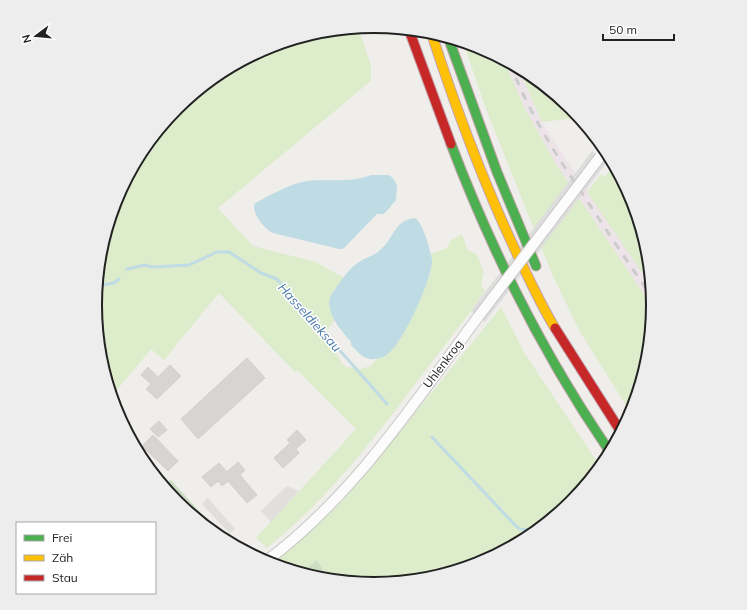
<svg xmlns="http://www.w3.org/2000/svg" width="747" height="610" font-family="Mulish,sans-serif">
<style>
.industrial{fill:#ede4e9}
.grass{fill:#ddeccb}
.forest{fill:#cbdec1}
.parking{fill:#e0dfde}
.water{fill:#bfdbe3}
.pier{fill:#dedddd}
.lines{fill:none;stroke-linecap:round;stroke-linejoin:round}
.stream{stroke:#bfdbe3;stroke-width:3}
.building{fill:#d7d4d2;stroke:#d3d0cc}
.street-casing{stroke:#c9c8c7;stroke-width:12}
.fast-casing{stroke:#c5a2ac;stroke-width:11}
.slow-casing{stroke:#c5a2ac;stroke-width:11}
.jam-casing{stroke:#c5a2ac;stroke-width:11}
.street{stroke:#fdfcfc;stroke-width:10}
.fast{stroke:#4caf50;stroke-width:9}
.slow{stroke:#ffc107;stroke-width:9}
.jam{stroke:#c62828;stroke-width:9}
.rail{stroke:#ccc;stroke-width:3;stroke-dasharray:8 8;stroke-linecap:butt}
.street-bridge-casing{stroke:#c9c8c7;stroke-width:12;stroke-linecap:butt}
.street-bridge{stroke:#fdfcfc;stroke-width:10}
.labels{text-anchor:middle;stroke-width:3;stroke-linejoin:round;paint-order:stroke}
.street-label{font-size:12px;fill:#222;stroke:#fff}
.water-label{font-size:13px;font-style:italic;fill:#4a7aab;stroke:#fff}
.rim{fill:none;stroke:#222;stroke-width:2}
</style>
<rect width="100%" height="100%" fill="#f0eeeb"/>
<polygon class="industrial" points="504,60 518,67 542,122 552,138 651,286 652,306 556,164 524,107"/>
<g class="grass">
<path d="M 358,27 L 371,65 L 371,81 L 218,208 L 253,246 L 316,262 L 344,278 C 330,296 325,297 335,320 L 323,335 L 333,348 L 342,363 L 346,367 L 360,369 L 371,366 L 377,359 L 389,353 L 430,275 L 432,261 L 431,254 L 447,248 L 451,240 L 462,234 L 467,249 L 477,255 L 484,272 L 481,285 L 485,291 C 460,327 432,361 406,396 C 365,451 321,505 267,548 L 256,538 L 356,429 L 298,371 L 295,372 L 219,293 L 164,360 L 151,349 L 111,397 L 100,359 L 95,305 L 100,250 L 116,198 L 142,150 L 176,108 L 219,73 L 267,47 L 319,31 Z"/>
<polygon points="463,42 480,47 504,60 524,107 556,164 652,306 647,360 631,413 580,332 552,274 486,109"/>
<path d="M 518,67 C 537,78 564,99 578,116 L 576,118 L 542,122 Z"/>
<polygon points="614,167 631,198 647,251 651,286 587,192 601,174 604,177"/>
<path d="M 501,307 L 525,354 L 600,466 L 571,502 L 528,537 L 480,563 L 455,570 L 443,565 L 432,577 L 428,579 L 373,584 L 329,580 L 317,560 L 301,573 L 271,564 C 301,540 330,516 355,487 Z"/>
</g>
<g class="forest">
<polygon points="136,450 168,482 171,480 226,541 218,537 176,502 141,460"/>
<polygon points="317,560 329,580 319,579 301,573"/>
</g>
<g class="parking">
<polygon points="287,486 299,491 271,522 261,511"/>
<polygon points="208,498 235,529 230,534 202,504"/>
</g>
<g class="water">
<path d="M 371,175 L 388,175 L 392,177 L 397,185 L 396,200 L 386,212 L 383,214 L 377,214 L 343,249 L 339,249 L 273,233 C 264,229 251,213 255,203 C 271,195 289,184 307,181 C 328,179 351,183 371,175 Z"/>
<path d="M 415,218 C 422,221 432,253 432,262 C 431,281 404,340 390,352 C 385,357 377,360 370,359 C 362,358 357,351 351,345 L 351,342 C 341,330 324,312 331,295 C 339,284 347,270 359,262 C 366,257 374,256 380,250 C 394,239 394,220 415,218 Z"/>
</g>
<polygon class="pier" points="592,151 607,162 485,322 471,311"/>
<g class="lines">
<g class="stream">
<polyline points="127,269 145,265 152,267 189,265 217,252 229,252 261,273 277,279 387,404"/>
<polyline points="101,285 114,283 119,279"/>
<polyline points="432,437 516,526 520,529 536,531"/>
</g>
</g>
<g class="building">
<polygon points="247,358 265,378 198,439 181,419"/>
<polygon points="170,365 181,376 157,399 146,389 151,384 141,375 148,367 158,377"/>
<polygon points="159,421 167,430 158,437 150,429"/>
<polygon points="297,430 306,440 296,449 299,453 283,468 274,458 290,443 287,440"/>
<polygon points="153,435 178,461 168,471 142,446"/>
<polygon points="238,462 245,470 240,475 257,495 247,503 228,481 222,486 218,481 211,487 202,477 219,463 227,472"/>
</g>
<g class="lines">
<g class="street-casing">
<path id="street" d="M 265,562 C 353,497 414,403 478,317"/>
</g>
<g class="fast-casing">
<g id="fast">
<polyline points="448,37 497,172 536,266"/>
<path d="M 451,144 C 492,252 545,357 610,452"/>
</g>
</g>
<g class="slow-casing">
<path id="slow" d="M 431,32 C 456,109 484,185 519,258 C 530,281 541,305 555,328"/>
</g>
<g class="jam-casing">
<g id="jam">
<polyline points="409,30 451,144"/>
<polyline points="555,328 621,432"/>
</g>
</g>
<use href="#street" class="street"/>
<use href="#fast" class="fast"/>
<use href="#slow" class="slow"/>
<use href="#jam" class="jam"/>
<path class="rail" d="M 510,63 C 528,111 555,154 584,196 C 606,230 629,264 652,297"/>
<g class="street-bridge-casing">
<polyline id="street-bridge" points="478,317 600,157"/>
</g>
<use href="#street-bridge" class="street-bridge"/>
</g>
<g class="labels">
<g class="street-label">
<text transform="translate(443 364) rotate(-53)" y="4">Uhlenkrog</text>
</g>
<g class="water-label">
<text transform="translate(310 317) rotate(48)" y="5">Hasseldieksau</text>
</g>
</g>
<path d="M0 0H747V610H0ZM102 305a272 272 0 1 1 544 0a272 272 0 1 1-544 0Z" fill="#ededed" fill-rule="evenodd"/>
<path class="rim" d="M102 305a272 272 0 1 1 544 0a272 272 0 1 1-544 0Z"/>
<rect x="16" y="522" width="140" height="72" fill="#ffffff" stroke="#a7a7a7"/>
<rect x="24" y="535" width="20" height="6" fill="#4caf50" stroke="#a7a7a7"/>
<text x="52" y="542" font-size="12" fill="#222222">Frei</text>
<rect x="24" y="555" width="20" height="6" fill="#ffc107" stroke="#a7a7a7"/>
<text x="52" y="562" font-size="12" fill="#222222">Zäh</text>
<rect x="24" y="575" width="20" height="6" fill="#c62828" stroke="#a7a7a7"/>
<text x="52" y="582" font-size="12" fill="#222222">Stau</text>
<g transform="translate(36 36) rotate(254)" stroke="#ffffff" stroke-width="3" paint-order="stroke">
<path d="M0-3L7 15L0 10L-7 15Z" fill="#222222"/>
<text y="-6" font-size="11" font-weight="bold" text-anchor="middle" fill="#222222">N</text>
</g>
<path d="M603 34v6h71v-6" fill="none" stroke="#222222" stroke-width="2"/>
<text x="609" y="34" font-size="12" fill="#222222" stroke="#ffffff" stroke-width="3" paint-order="stroke">50 m</text>
</svg>
